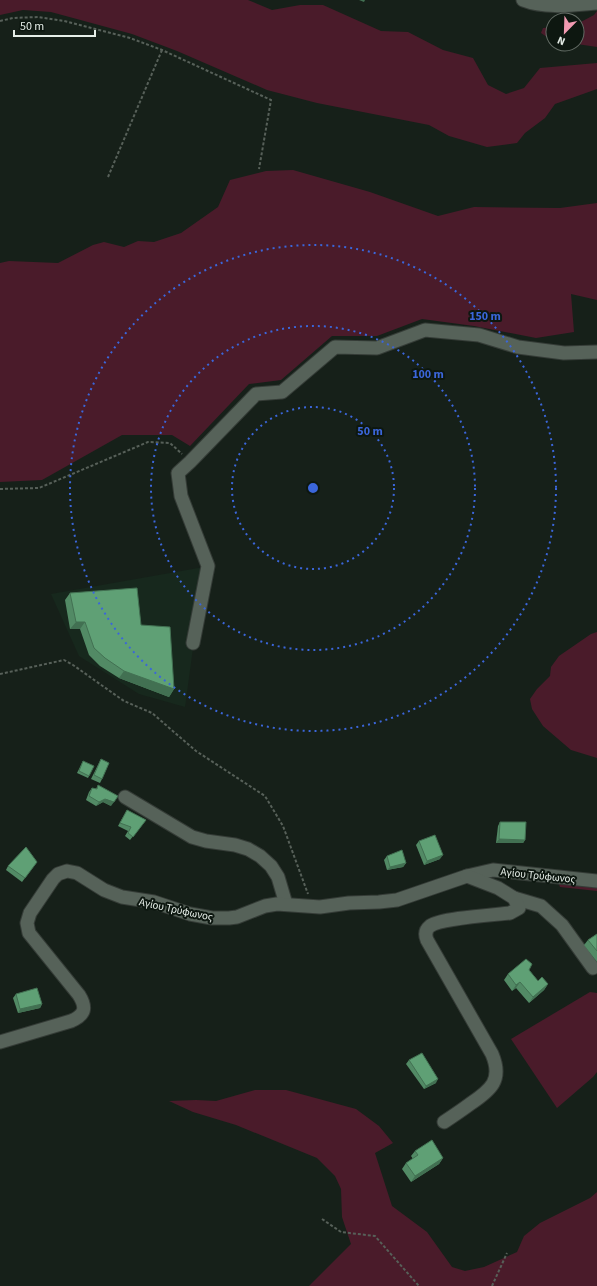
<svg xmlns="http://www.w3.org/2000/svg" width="597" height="1286" font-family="'Source Sans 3',sans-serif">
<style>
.built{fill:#17281d}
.green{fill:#4a1b2a}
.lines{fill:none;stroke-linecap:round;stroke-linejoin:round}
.minor-casing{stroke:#353c37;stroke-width:15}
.path{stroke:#576059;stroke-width:2;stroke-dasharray:3 2;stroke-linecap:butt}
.minor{stroke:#566259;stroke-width:13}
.wall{fill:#528a65}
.shaded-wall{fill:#427052}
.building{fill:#5fa075;stroke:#427052}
.ring{fill:none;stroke:#3b66da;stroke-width:2;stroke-dasharray:2 4}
.labels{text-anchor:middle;stroke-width:4;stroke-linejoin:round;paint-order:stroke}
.street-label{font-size:11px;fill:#e6eee8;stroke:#0d1710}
.centre{fill:#3b66da;stroke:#0d1710;stroke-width:2}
.ring-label{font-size:12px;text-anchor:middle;font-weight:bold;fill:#3b66da;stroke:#0d1710;stroke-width:4;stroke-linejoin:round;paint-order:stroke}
</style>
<rect width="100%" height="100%" fill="#162019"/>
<polygon class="built" points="204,567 185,707 139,694 79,656 51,594"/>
<g class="green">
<polygon points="0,0 248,0 272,10 300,5 323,5 381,31 408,32 443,50 473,58 488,85 506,94 524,88 540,68 597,63 597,89 555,104 545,118 525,133 517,143 487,147 449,136 429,125 317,103 267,90 177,51 132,34 51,12 23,10 0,15"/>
<polygon points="597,11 597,47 577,44 577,24 594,15"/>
<polygon points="553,27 553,41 541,33 543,28"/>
<polygon points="293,170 370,192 438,216 474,207 560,208 597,203 597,300 571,294 574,332 536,338 474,326 422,319 377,336 332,336 281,380 249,384 190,446 172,435 122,435 42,480 0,482 0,263 9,261 58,263 93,245 104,242 124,247 138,241 154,242 181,233 218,207 230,180 266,171"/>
<polygon points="597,632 597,758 571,750 543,726 532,709 530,699 537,689 550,676 551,667 559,656 591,634"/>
<polygon points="557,879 597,885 597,891 560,887"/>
<polygon points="590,992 597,993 597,1072 593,1077 557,1108 511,1039"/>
<polygon points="255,1090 286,1090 356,1109 379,1126 393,1143 375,1153 392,1206 427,1232 452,1267 465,1271 484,1267 517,1252 524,1236 540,1223 590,1198 597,1192 597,1286 309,1286 351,1244 342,1217 341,1189 335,1176 317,1158 236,1125 193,1112 169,1101 196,1100 216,1101"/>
</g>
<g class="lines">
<g class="minor-casing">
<g id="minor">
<path d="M 523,0 C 546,9 573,5 597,3"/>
<polyline points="193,643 208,566 181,496 178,473 190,462 256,394 282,392 335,347 377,348 425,330 479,335 518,347 564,353 597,352"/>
<polyline points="125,797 192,837 206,841 235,845 248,849 260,856 271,866 278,877 286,904"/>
<polyline points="514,898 541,906 562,925 593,968"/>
<path d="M 0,1042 L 71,1021 C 85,1015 87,1008 79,995 L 29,933 L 27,923 L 30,913 L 53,879 L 58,874 L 67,871 L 77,873 L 104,890 L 122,897 L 154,902 L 190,914 L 212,918 L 229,918 L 237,917 L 265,906 L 277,904 L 320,907 L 349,903 L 379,902 L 397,900 L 467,876 L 493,870 L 597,881"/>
<path d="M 444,1122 C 453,1116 462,1110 470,1104 C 491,1090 503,1080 492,1054 L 427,940 C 425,935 425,930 430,926 C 442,918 493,915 510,913 L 519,908 L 514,898 L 498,888 L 467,876"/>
</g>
</g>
<g class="path">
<polyline points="0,21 13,18 38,17 64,21 130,38 162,50 271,100 259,169"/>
<polyline points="108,177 162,50"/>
<polyline points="0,489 39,488 148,442 170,443 182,454"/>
<polyline points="0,674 64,660 73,665 124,701 152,713 196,751 265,796 283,826 308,894"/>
<polyline points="322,1219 341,1232 375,1236 419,1286"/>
<polyline points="492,1286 507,1253"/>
</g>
<use href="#minor" class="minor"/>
</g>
<g class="wall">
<polygon points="70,593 141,625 174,689 169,697 119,678 100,666 89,655 80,629 70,629 65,600"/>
<polygon points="101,759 102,779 100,783 91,779"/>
<polygon points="83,761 89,776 88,778 77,773"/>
<polygon points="98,785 111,806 103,802 96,806 86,800 89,792 92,788 96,789"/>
<polygon points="127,810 146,820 130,840 125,836 128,831 118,826"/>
<polygon points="500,822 525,840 523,843 496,843 498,826"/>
<polygon points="419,841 440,859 424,865 416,845"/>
<polygon points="387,856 406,863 403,867 387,870 384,860"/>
<polygon points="37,862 22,882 6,870 8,866"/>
<polygon points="597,934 597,962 584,945 588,940"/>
<polygon points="529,970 538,981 548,984 544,990 529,1003 516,988 512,991 504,980 508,974"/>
<polygon points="16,994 42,1004 40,1008 18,1013 13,998"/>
<polygon points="409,1060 436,1083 424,1089 406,1064"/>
<polygon points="415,1151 443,1158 439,1164 411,1182 402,1169 406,1163 413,1159 411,1156"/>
</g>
<g class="shaded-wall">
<polygon points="359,0 365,0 364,2"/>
<polygon points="76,622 85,622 80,629 70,629"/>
<polygon points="124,671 174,689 169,697 119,678"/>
<polygon points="105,799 114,802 111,806 103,802 96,806 99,802"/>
<polygon points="499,839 525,840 523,843 496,843"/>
<polygon points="443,855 440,859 424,865 427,861"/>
<polygon points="406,863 403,867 387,870 390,867"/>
<polygon points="520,982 516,988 512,991 516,985"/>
<polygon points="548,984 544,990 529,1003 533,997"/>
<polygon points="42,1004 40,1008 18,1013 20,1009"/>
<polygon points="438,1079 436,1083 424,1089 426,1086"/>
<polygon points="443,1158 439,1164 411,1182 415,1176"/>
</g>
<g class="building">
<polygon points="137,588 141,625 170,627 174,689 124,671 105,658 94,648 85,622 76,622 70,593"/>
<polygon points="101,759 109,763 102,779 94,775"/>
<polygon points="83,761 94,766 89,776 79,771"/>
<polygon points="98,785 118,796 114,802 105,799 99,802 89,796 92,788 97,789"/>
<polygon points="127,810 146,820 133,837 128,833 131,827 120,823"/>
<polygon points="500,822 526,822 525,840 499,839"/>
<polygon points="435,835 443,855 427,861 419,841"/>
<polygon points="26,847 37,862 25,878 8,866"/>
<polygon points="402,850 406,863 390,867 387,856"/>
<polygon points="597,934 597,951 588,940"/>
<polygon points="526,959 532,964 529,970 538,981 542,977 548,984 533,997 520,982 516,985 508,974"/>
<polygon points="37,988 42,1004 20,1009 16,994"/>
<polygon points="422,1053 438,1079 426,1086 409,1060"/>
<polygon points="432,1140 443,1158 415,1176 406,1163 418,1155 415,1151"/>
</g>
<g class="ring">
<circle cx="313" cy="488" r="81"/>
<circle cx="313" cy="488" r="162"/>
<circle cx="313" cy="488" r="243"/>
</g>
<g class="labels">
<g class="street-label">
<text transform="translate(538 875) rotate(6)" y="4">Αγίου Τρύφωνος</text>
<text transform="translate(176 909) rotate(12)" y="4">Αγίου Τρύφωνος</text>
</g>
</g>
<circle cx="313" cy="488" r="6" class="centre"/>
<g class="ring-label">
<text x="485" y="320">150 m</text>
<text x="428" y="378">100 m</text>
<text x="370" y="435">50 m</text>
</g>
<g transform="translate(565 32) rotate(203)"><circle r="19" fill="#0d1710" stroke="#646d66"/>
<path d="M0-3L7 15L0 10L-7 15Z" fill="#f19ab1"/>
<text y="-6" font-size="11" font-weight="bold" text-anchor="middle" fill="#e6eee8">N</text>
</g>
<path d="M14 30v6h81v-6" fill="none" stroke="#e6eee8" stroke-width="2"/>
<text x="20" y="30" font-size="12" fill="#e6eee8" stroke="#0d1710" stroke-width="3" paint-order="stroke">50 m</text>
</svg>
